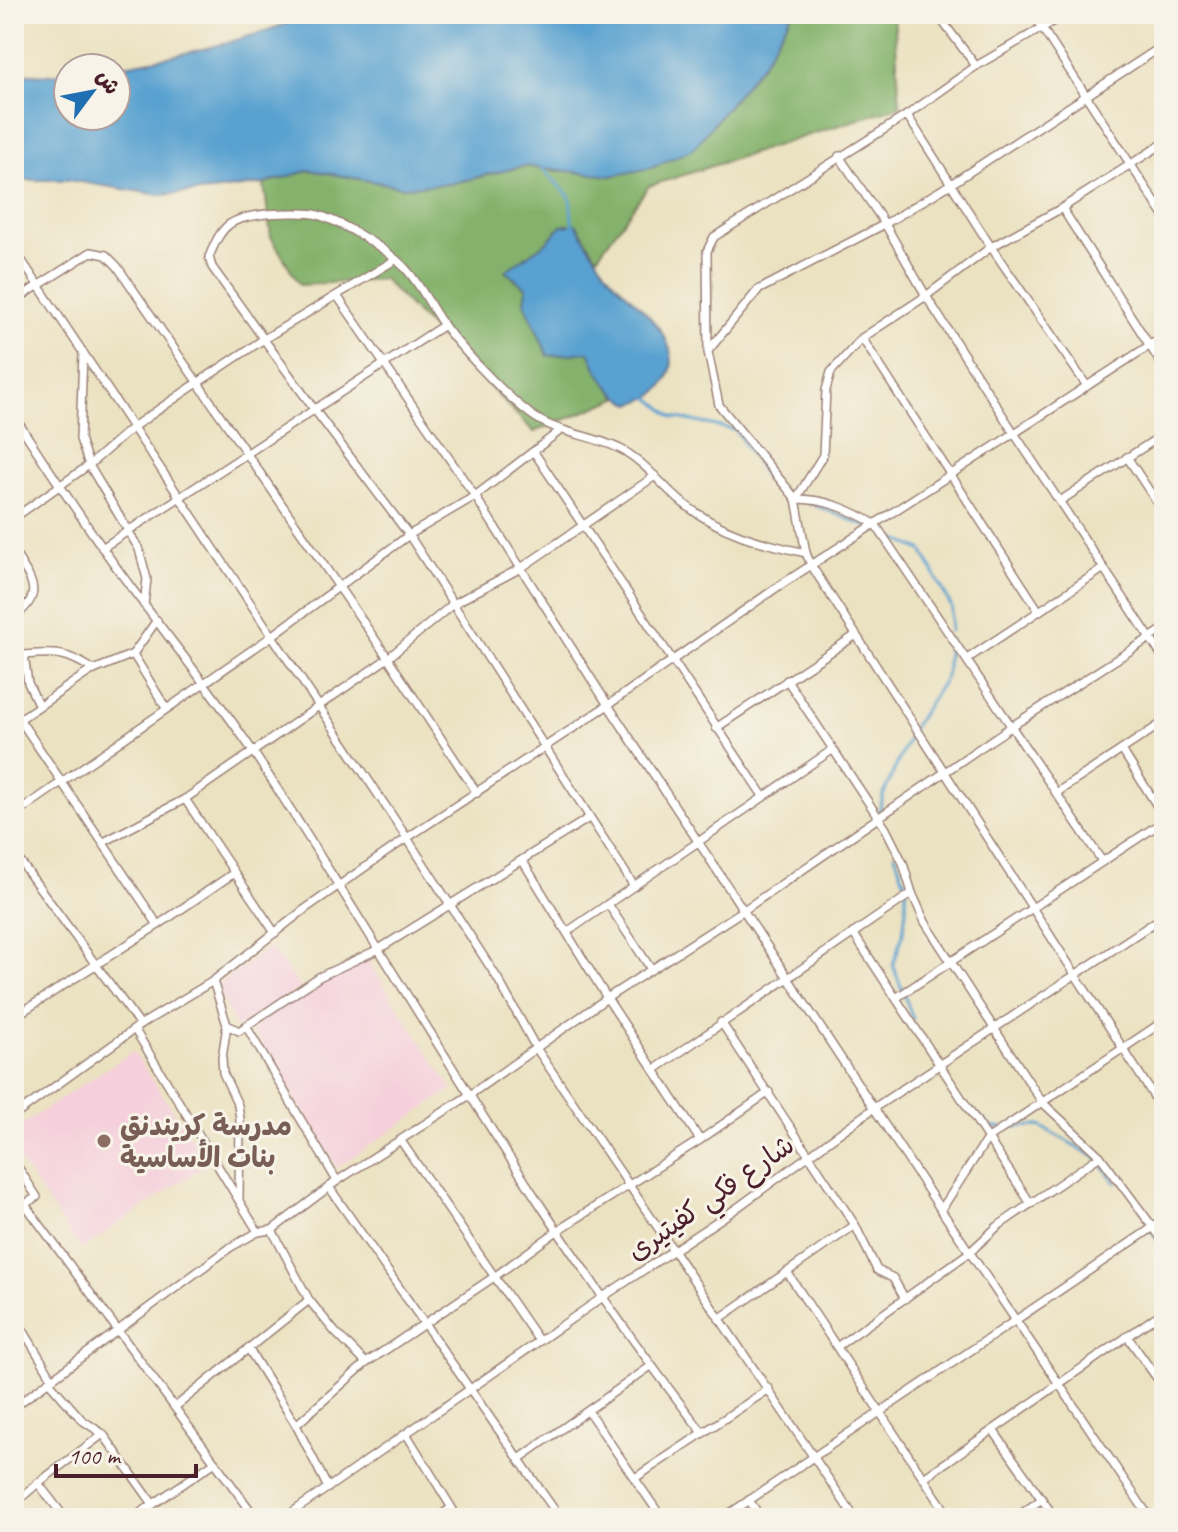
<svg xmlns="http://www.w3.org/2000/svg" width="1178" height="1532" font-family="Caveat,'Playpen Sans Arabic',sans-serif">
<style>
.built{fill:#f5cfdb}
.forest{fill:#84b26c;stroke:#67684c;stroke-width:2}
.water{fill:#59a1d0;stroke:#52607e;stroke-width:2}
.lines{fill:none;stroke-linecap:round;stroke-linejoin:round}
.stream{stroke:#59a1d0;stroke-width:3}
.street-casing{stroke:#9a8076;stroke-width:10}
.street{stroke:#fff;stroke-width:7}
.education-dot{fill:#8d6e63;stroke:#f7f3e8;stroke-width:3}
.labels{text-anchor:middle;stroke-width:6;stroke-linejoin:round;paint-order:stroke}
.education-label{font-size:28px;font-weight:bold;fill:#785e54;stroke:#f7f3e8;text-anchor:start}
.street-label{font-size:28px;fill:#4a1f2b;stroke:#f7f3e8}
</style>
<rect width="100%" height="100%" fill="#f7f3e8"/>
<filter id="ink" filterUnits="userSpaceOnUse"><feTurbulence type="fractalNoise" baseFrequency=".0125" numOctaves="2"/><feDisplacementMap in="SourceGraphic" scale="16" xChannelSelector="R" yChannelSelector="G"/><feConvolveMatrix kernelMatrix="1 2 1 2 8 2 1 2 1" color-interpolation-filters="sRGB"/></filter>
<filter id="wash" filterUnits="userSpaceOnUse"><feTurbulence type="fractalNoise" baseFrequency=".006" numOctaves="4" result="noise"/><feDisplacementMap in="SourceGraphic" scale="32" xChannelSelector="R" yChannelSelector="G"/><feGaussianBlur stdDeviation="1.8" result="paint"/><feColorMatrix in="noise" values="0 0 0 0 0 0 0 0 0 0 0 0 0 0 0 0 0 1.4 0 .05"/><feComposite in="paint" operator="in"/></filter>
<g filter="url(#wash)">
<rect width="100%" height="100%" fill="#ebe2c1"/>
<g class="built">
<polygon points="270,947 301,988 236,1028 216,986"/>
<polygon points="366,958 452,1089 337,1168 250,1027 321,979"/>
<polygon points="133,1051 208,1163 81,1250 14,1153 14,1130"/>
</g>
<polygon class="forest" points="792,14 894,14 900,106 649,186 597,257 577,225 561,226 548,241 506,272 527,288 525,303 548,356 590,352 618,398 534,432 383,279 300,285 271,237 264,184 309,170 403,187 449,184 524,166 554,171 651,168 693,149 763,63"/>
<g class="water">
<path d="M 312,14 L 792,14 L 763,63 L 693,149 L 651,168 L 611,176 L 524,166 L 449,184 L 403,187 L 310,170 L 264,184 L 211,191 L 160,195 L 68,180 L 14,180 L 14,73 L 50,75 L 68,73 L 68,116 L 116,116 L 116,68 L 103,68 C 174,58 245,41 312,14 Z"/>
<path d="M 576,224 C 588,243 599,265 614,281 C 638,306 689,344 666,381 C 658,395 646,400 631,404 C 612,395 596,372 589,352 L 548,356 L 525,303 L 527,288 L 505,271 L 548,241 L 561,226 Z"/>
</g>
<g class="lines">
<g class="stream">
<polyline points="542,168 570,197 573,229"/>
<polyline points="648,396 673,417 736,430 771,487 790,495"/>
<polyline points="808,502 868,527"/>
<polyline points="886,535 922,550 952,608 950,631"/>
<polyline points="878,815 884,793 914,726 946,677 949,639"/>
<polyline points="895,854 906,886 906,909 903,934 893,965 913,1019"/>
<polyline points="974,1112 992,1127 1001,1127"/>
<polyline points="1008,1127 1040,1126 1097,1158 1116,1183"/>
<polyline points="1151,1231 1164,1251"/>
</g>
</g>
</g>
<g filter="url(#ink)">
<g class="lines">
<g class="street-casing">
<g id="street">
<polyline points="937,14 976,66"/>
<polyline points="1033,14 1164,216"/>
<path d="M 1066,14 L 976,66 L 907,115 L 714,237 L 707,251 L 708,352 L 719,405 L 796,499 C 826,499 849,509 875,524 L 1102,861"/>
<polyline points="907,115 991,247 1087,386"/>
<polyline points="1164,143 1062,208 991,247 926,296 862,338 831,372 826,390 823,455 796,499 806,553 811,565 1164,1112"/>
<polyline points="839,156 885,224 926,296 1014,433 1164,659"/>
<polyline points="1062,208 1164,368"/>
<polyline points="14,249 407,838 498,979 536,1048 855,1518"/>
<polyline points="338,297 475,496 608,705 941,1210 1150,1518"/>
<polyline points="14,301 91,252 106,255 117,266 388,658 477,793"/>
<polyline points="862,338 1039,611"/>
<polyline points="708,351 758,290 885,224 951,184 1164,45"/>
<polyline points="83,353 80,439 89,465 139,549 147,579 144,605"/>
<path d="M 14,416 C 53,476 93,537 136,594 C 176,647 217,698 254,753 C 403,980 535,1219 703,1433"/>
<polyline points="534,452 763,796"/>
<polyline points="1127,457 1164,513"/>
<polyline points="1060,501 1164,434"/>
<polyline points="14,518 89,465 133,427 196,384 264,339 395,260"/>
<polyline points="102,548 444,325"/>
<path d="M 14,552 C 31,580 46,594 14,617"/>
<polyline points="14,654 24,655 28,683 39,706"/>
<polyline points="133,654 166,708"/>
<path d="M 24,655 C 56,652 66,652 94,670"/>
<polyline points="967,659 1104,568"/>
<polyline points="787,680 886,829 903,863 912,893 925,922 1042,1102 1100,1156 1164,1242"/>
<polyline points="14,711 158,925 234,873"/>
<polyline points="20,719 89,672 133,654 157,620"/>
<polyline points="716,728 856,635"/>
<polyline points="1122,750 1164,817"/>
<polyline points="1056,793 1164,722"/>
<polyline points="185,799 275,933"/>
<polyline points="14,815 272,636 409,535 475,496 561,430"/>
<polyline points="104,842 185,799 388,658 453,604 521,568 655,476"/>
<polyline points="14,853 140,1025"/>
<polyline points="522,860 607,998 700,1140"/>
<path d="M 634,886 L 409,535 L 314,409 L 212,267 L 209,257 C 223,223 229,219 266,214 C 282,213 299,212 314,214 C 337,219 387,249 403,266 C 418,280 429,304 441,321 C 458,346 504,394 529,413 C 557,435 594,434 624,451 C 647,464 663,487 683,503 C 720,533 761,543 806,553"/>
<polyline points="608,904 651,969"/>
<polyline points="567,932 832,750"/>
<polyline points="853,933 1031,1204"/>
<polyline points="213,981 227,1025 239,1031 246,1026 337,1181"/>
<polyline points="896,998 1164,821"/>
<polyline points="14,1017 158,925"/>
<polyline points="721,1022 855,1225 877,1270 893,1278 905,1299"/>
<polyline points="227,1025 222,1058 223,1073 238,1105 240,1119 239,1199"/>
<polyline points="246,1026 319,977 379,949 589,818"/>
<polyline points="135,1030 258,1232"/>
<polyline points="654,1070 912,893"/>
<polyline points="14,1116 140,1025 213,981 305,909 407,838 608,705 779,586 1164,336"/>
<polyline points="401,1141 539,1341"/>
<polyline points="14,1161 37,1197 14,1210"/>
<polyline points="329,1187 560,1518"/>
<polyline points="24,1203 256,1518"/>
<polyline points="941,1210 987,1139 1164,1021"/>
<polyline points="272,1230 309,1300 335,1332 366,1363"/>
<polyline points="787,1272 950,1518"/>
<polyline points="14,1315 52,1378"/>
<polyline points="719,1319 855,1225"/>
<polyline points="1127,1336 1164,1388"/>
<polyline points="838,1346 970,1252 998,1226 1100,1156"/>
<polyline points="248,1348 296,1425"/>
<polyline points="48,1381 82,1420 103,1434 153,1504"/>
<polyline points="14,1407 231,1247 258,1232 272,1230 337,1181 468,1096 607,998 744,910 1012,726 1164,629"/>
<polyline points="175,1407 309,1300"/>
<polyline points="588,1411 662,1518"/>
<polyline points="993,1430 1055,1518"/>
<polyline points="407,1435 458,1518"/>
<polyline points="519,1459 651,1366"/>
<polyline points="925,1477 1164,1311"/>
<polyline points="635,1478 769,1389"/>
<polyline points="328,1488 296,1425 366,1363 494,1277 557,1231 700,1140 769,1092"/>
<polyline points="749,1500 761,1518"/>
<polyline points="14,1504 38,1483"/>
<polyline points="65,1518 38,1483 103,1434"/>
<polyline points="133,1518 215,1462"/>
<polyline points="284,1518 603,1297 734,1210 874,1108 1164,916"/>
<polyline points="437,1518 451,1508"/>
<polyline points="723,1518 1164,1220"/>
<polyline points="1015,1518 1042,1499"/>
<polyline points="1163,1518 1164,1518"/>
</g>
</g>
<use href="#street" class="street"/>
</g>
</g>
<circle class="education-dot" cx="104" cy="1141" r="8"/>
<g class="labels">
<g class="education-label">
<text x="120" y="1135">مدرسة كريندنق<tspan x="120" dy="32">بنات الأساسية</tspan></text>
</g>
<g class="street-label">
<text transform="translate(710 1197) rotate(-35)" y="10">شارع فكي كفيتيرى</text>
</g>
</g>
<rect width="1178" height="1532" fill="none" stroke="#f7f3e8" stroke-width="48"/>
<g transform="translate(92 92) rotate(58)"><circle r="38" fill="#f7f3e8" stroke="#b29e9c" stroke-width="2"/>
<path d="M0-6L14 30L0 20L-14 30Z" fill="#1f6fb2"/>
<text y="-12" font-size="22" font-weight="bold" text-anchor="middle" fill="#4a1f2b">ش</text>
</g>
<path d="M56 1464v12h140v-12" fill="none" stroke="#4a1f2b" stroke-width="4"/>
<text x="68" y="1464" font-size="24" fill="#4a1f2b" stroke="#f7f3e8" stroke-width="6" paint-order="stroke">100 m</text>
</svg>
